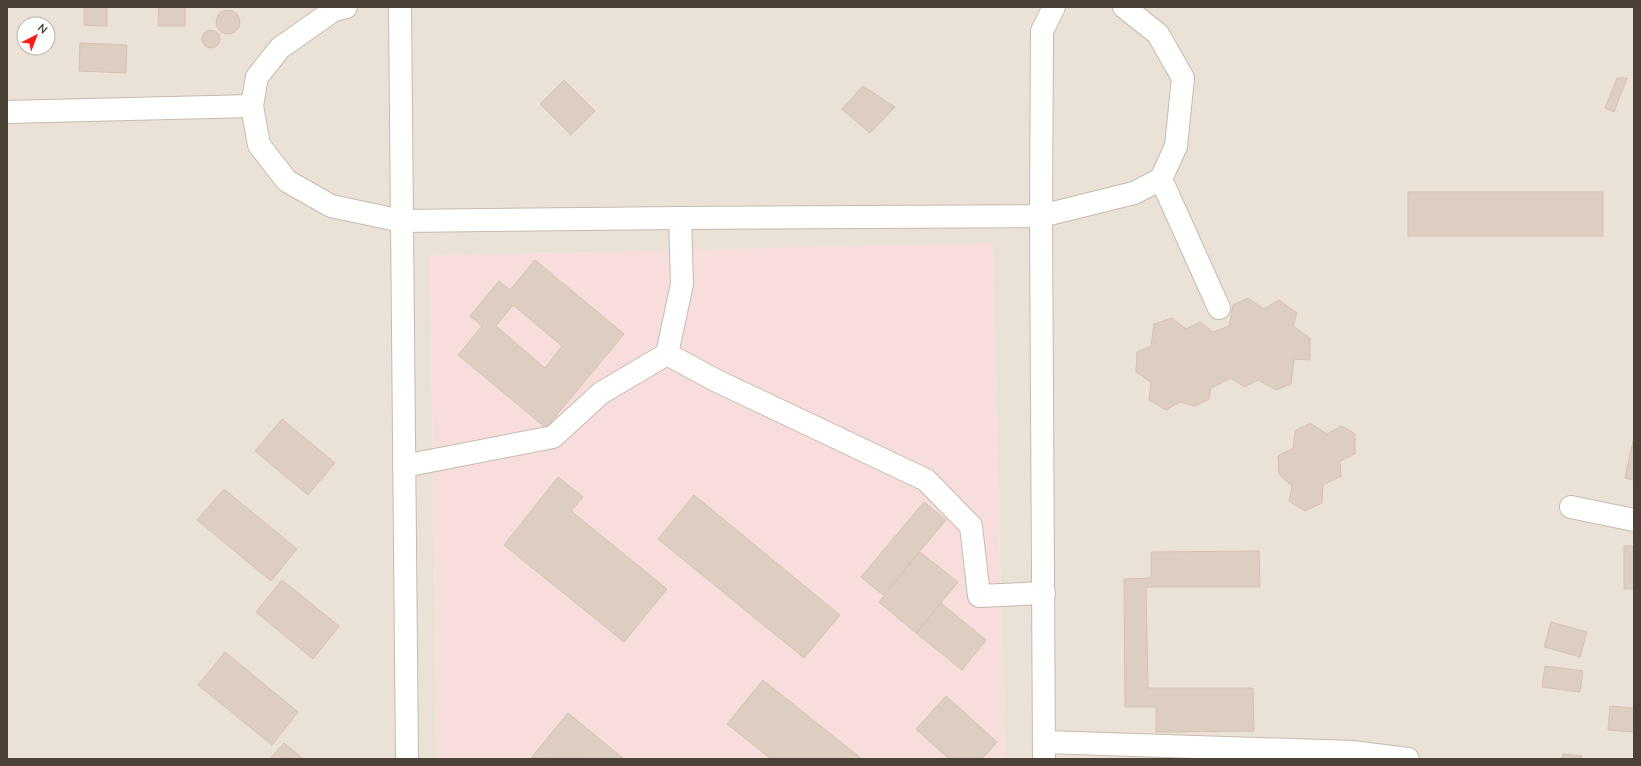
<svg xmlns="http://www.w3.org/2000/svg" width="1641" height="766" font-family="Mulish,sans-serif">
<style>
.residential{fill:#ebe2d7;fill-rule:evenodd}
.medical{fill:#f8dddd}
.building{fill:#ddcec1;stroke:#d5c2b0;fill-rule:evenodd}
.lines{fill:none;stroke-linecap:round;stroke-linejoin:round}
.minor-casing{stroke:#c6baae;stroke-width:24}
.minor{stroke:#fff;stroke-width:22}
</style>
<rect width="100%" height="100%" fill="#f7f1ea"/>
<path class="residential" d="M 7,7 L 1634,7 L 1634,759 L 1005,759 L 992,244 L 430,256 L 437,759 L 7,759 ZM 24,24 L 48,24 L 48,48 L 24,48 Z"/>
<polygon class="medical" points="992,243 1005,759 437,759 430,256"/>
<g class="building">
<polygon points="84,7 107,7 107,26 84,25"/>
<polygon points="159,7 185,7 185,26 158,26"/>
<circle cx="228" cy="22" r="12"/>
<circle cx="211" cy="39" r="9"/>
<polygon points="80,43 127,45 126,73 79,71"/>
<polygon points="1617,78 1627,78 1614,112 1605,108"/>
<polygon points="564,80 595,111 571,135 540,104"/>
<polygon points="863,86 895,107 870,133 842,109"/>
<rect x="1408" y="192" width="195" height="44"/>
<path d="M 535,260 L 624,334 L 546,428 L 458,355 L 482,326 L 470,316 L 499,281 L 510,290 ZM 513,305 L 562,346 L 545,368 L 496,326 Z"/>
<polygon points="1248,298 1264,309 1279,300 1297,313 1293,326 1310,338 1310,360 1294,359 1291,384 1276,390 1258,380 1244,387 1231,378 1211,388 1209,399 1195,406 1180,402 1166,410 1149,400 1151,382 1136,372 1137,352 1151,346 1154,324 1172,318 1186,329 1200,322 1213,332 1229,326 1233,305"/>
<polygon points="282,419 335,463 308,495 255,451"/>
<polygon points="1310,423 1327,434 1342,426 1355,434 1355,454 1340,461 1341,476 1323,485 1322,503 1305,511 1289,501 1292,486 1279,474 1278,456 1293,448 1295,431"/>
<polygon points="1633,441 1634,442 1634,480 1625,478"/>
<polygon points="558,477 583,497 571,511 667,589 624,642 504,545"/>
<polygon points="224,489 297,549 271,581 197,520"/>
<polygon points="694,495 840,615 804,658 658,539"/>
<polygon points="924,502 946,520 883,595 861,577"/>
<rect x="1624" y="546" width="10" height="43"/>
<polygon points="1259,551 1260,587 1146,587 1148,688 1253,688 1254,731 1156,732 1156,707 1125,707 1124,579 1151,578 1151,552"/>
<polygon points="920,552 958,582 916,633 879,602"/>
<polygon points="282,580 339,626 313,659 256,612"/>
<polygon points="941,603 986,640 962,670 916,633"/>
<polygon points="1551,622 1587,632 1580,657 1544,647"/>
<polygon points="225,652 298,712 272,745 198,685"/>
<polygon points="1545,666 1583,671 1580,692 1542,687"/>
<polygon points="763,680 862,759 771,759 727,724"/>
<polygon points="946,696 997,742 982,759 949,759 916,729"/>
<polygon points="1610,706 1634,708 1634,732 1608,730"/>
<polygon points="568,713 624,759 531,758"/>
<polygon points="284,743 303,759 270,759"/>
<polygon points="1563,754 1582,756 1581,759 1562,759"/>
</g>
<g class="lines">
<g class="minor-casing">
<g id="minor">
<polyline points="346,7 334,10 280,48 257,77 252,106 259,145 287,181 331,206 402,221 680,218 1041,216 1134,193 1161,179 1176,146 1183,78 1158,34 1124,7"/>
<polyline points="400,7 407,759"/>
<polyline points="7,112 252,106"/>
<polyline points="1161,179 1219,308"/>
<polyline points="680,218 682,284 667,354 715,380 926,480 971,526 979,596 1044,593"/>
<polyline points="404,466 553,437 601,393 667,354"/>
<polyline points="1571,507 1634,520"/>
<polyline points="1044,742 1352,752 1408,759"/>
<polyline points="1044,759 1041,216 1042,31 1054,7"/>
</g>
</g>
<use href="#minor" class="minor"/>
</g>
<rect width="1641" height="766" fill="none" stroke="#4c4137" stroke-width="16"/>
<g transform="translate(36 36) rotate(42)"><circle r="19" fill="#ffffff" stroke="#b7b3af"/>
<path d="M0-3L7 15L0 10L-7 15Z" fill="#ff1a19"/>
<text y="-6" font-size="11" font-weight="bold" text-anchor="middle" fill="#4c4137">N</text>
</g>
</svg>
